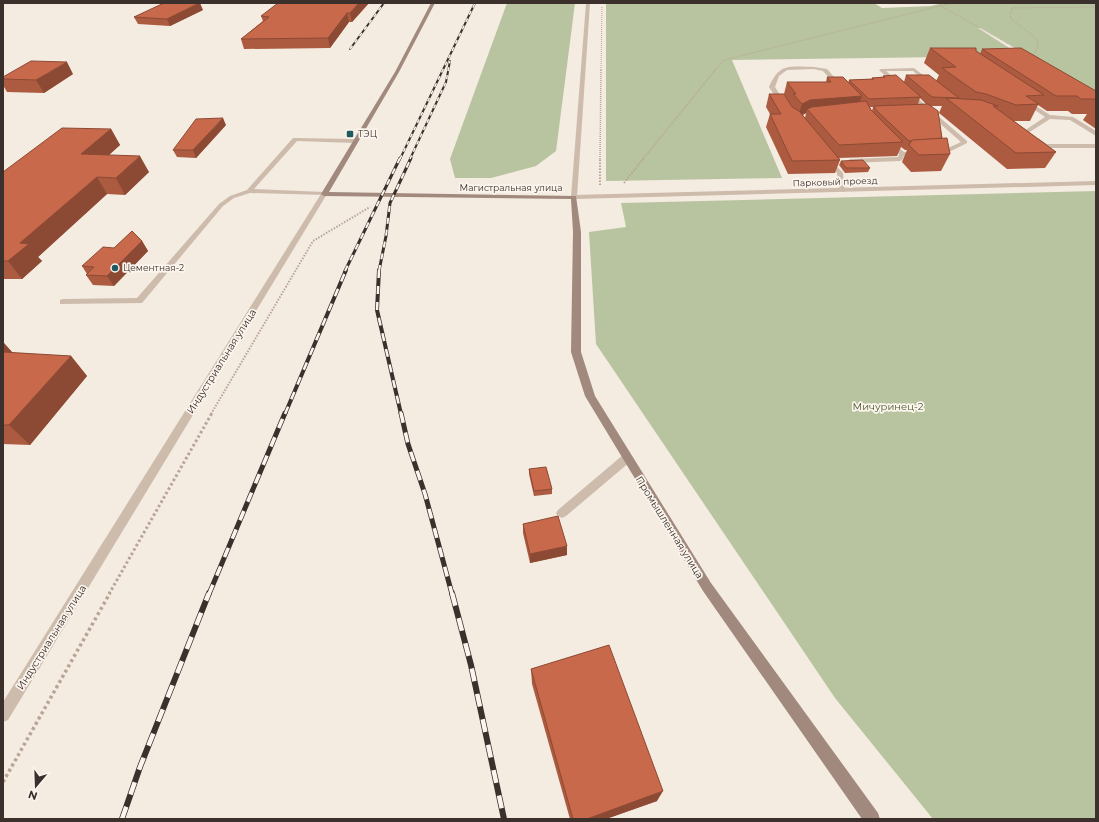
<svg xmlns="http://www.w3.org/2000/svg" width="1099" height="822" font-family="Montserrat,sans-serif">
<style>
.green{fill:#b8c4a0}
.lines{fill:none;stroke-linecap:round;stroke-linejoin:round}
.path-far4{stroke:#b9a596;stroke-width:1;stroke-dasharray:1 1;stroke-linecap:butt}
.path-far3{stroke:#b9a596;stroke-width:1.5;stroke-dasharray:1 1;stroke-linecap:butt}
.path-far2{stroke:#b9a596;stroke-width:2;stroke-dasharray:1.5 1.5;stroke-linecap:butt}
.path-far1{stroke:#b9a596;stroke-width:3;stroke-dasharray:2.5 2.5;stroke-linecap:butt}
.path{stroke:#b9a596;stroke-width:3.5;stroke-dasharray:3 3;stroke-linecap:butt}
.service{fill:#cdbbac;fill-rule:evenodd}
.minor{fill:#cdbbac;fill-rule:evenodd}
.tertiary{fill:#cdbbac;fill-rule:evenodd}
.secondary{fill:#a18a7d;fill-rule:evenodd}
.rail-far4-casing{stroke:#3b302b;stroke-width:2}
.rail-far3-casing{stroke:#3b302b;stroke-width:3}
.rail-far2-casing{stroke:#3b302b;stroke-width:4}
.rail-far1-casing{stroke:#3b302b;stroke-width:5}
.rail-casing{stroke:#3b302b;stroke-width:6}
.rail-far4{stroke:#fbf5ee;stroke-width:1.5;stroke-dasharray:4;stroke-linecap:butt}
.rail-far3{stroke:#fbf5ee;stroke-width:2;stroke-dasharray:6;stroke-linecap:butt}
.rail-far2{stroke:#fbf5ee;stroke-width:2.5;stroke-dasharray:8;stroke-linecap:butt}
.rail-far1{stroke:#fbf5ee;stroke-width:3.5;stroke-dasharray:10;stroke-linecap:butt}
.rail{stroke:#fbf5ee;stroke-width:4.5;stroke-dasharray:13;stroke-linecap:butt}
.wall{fill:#ac5a40;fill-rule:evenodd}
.shaded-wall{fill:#8c4a34}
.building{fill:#c8694b;stroke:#8c4a34}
.poi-dot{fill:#1f5a5e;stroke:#fbf5ee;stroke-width:1.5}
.labels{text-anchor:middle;stroke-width:3.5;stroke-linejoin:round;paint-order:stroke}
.far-poi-label{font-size:9px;fill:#3b302b;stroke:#fbf5ee;text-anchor:start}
.far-street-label{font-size:9px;fill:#3b302b;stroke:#fbf5ee}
.street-label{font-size:10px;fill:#3b302b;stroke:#fbf5ee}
.park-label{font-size:10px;fill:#4a5a2e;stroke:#fbf5ee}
</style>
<rect width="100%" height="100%" fill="#f4ebe1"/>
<g class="green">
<polygon points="507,3 575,3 556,151 536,166 491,178 455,178 450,159"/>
<polygon points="606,3 874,3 882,8 931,6 943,3 1096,3 1096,94 981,28 978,28 1022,56 732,60 782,178 606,181"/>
<polygon points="1096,191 1096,819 933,819 835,698 596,344 589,232 626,227 621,203"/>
</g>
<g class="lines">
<g class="path-far4">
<polyline points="941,6 1017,49"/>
<polyline points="1032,58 1037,49 1038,40 1010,18 1012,8 1096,7"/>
<polyline points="601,70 602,6"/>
<polyline points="715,70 724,60 952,3"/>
</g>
<g class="path-far3">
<polyline points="600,159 601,69"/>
<polyline points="643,159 716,69"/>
</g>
<g class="path-far2">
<polyline points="624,183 644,158"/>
<polyline points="600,185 600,158"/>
<polyline points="211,414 313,241 370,207"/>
</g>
<polyline class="path-far1" points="109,594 212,413"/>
<polyline class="path" points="3,782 110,593"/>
<g class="service">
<path d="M 814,67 L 827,69 L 841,85 L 841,87 L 837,87 L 823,71 L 814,69 L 787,70 L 779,76 L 775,87 L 787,106 L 782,107 L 769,87 C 780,62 790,67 814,67 Z"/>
<polygon points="914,68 932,82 932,84 928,84 913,71 886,71 967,141 967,143 949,152 935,152 935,150 946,149 961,142 879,70 881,69"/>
<polygon points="1025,99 1050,115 1073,117 1096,131 1096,136 1070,120 1050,119 1028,133 1024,133 1024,131 1045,117 1023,102 1022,101"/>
<polygon points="293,138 355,139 358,141 355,143 297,141 254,189 324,192 326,193 326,195 250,193 234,198 223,206 142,303 60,304 60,300 63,299 137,298 219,204 230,196 247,190"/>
<polygon points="1038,138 1047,144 1096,144 1096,148 1046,148 1036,141 1035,140"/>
<polygon points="890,140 904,152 919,151 922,153 919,155 904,156 902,160 900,161 850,163 847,161 850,159 898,157 899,154 887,142"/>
<polygon points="826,159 830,159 843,173 845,192 840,191 837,173 826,161"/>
<polygon points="627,454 631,455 632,458 631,461 566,516 562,518 558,516 556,513 558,510 623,455"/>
</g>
<g class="minor">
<polygon points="1096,181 1096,185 574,199 571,197 574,195"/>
<polygon points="324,192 327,194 8,720 3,722 3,702 321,194"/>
</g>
<polygon class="tertiary" points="586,3 590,3 577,197 574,199 571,197"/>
<polygon class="secondary" points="431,3 435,3 399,72 329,192 576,196 581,232 581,352 595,396 711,583 878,813 880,819 862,819 703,591 585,396 571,352 573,232 571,199 324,196 321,194 395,72"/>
<g class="rail-far4-casing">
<g id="rail-far4">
<polyline points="350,49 384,3"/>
<polyline points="400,159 475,3"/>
<polyline points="410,159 446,82 450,61"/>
</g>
</g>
<g class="rail-far3-casing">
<g id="rail-far3">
<polyline points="345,271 400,158"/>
<polyline points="379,271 386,236 390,203 411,158"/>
</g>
</g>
<g class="rail-far2-casing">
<g id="rail-far2">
<polyline points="379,270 377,310 401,414"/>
<polyline points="285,414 346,270"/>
</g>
</g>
<g class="rail-far1-casing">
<g id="rail-far1">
<polyline points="401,413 408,444 425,494 452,594"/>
<polyline points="209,594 285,413"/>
</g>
</g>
<g class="rail-casing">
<g id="rail">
<polyline points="452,593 471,665 504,819"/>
<polyline points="122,819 140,767 209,593"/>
</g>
</g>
<use href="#rail-far4" class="rail-far4"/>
<use href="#rail-far3" class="rail-far3"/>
<use href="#rail-far2" class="rail-far2"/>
<use href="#rail-far1" class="rail-far1"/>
<use href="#rail" class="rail"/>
</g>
<g class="wall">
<polygon points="369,3 352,22 349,22 330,48 244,49 241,39 263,21 261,16"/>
<polygon points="203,10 170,26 138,24 134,17"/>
<path d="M 930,48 L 976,51 L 980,54 L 982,49 L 1096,91 L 1096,129 L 1083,120 L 1087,114 L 1072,114 L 1068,111 L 1047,111 L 1038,105 L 1030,121 L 1014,121 L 1056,152 L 1045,168 L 1007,169 L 939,113 L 942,106 L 931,106 L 942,138 L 950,154 L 941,171 L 911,172 L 902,162 L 907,150 L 905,150 L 901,147 L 897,156 L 839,158 L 840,160 L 835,173 L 788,174 L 766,127 L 770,114 L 766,107 L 769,94 L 790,104 L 784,94 L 787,82 L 826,82 L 827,77 L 848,83 L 849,80 L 871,79 L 872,78 L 883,77 L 883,76 L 904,82 L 906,75 L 936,81 L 939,75 L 924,63 ZM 920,98 L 926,104 L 918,104 ZM 870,107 L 873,107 L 872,111 ZM 806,113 L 805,118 L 803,115 Z"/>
<polygon points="73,74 44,93 7,92 3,85 3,77"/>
<polygon points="226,125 196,158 177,157 173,150"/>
<polygon points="111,129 120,145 109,155 149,172 125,195 107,194 38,257 42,261 22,279 3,279 3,172"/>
<polygon points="841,161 870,168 868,172 845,173 839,165"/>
<polygon points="142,241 148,251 114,286 93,285 86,275 87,274 82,266 114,248"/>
<polygon points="3,342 13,353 71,356 87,376 30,445 3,444"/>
<polygon points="529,469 552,489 552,494 534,496 529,474"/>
<polygon points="523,524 567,555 530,563 523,533"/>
<polygon points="531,669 657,801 606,819 570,819 532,684"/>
</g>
<g class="shaded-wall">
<polygon points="199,3 200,3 203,10 170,26 167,19"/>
<polygon points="359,3 369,3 352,22 350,13"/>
<polygon points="347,13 349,22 330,48 328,38"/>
<polygon points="67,62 73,74 44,93 36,80"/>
<polygon points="862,96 857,109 807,109 806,113 798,117 802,104 810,100"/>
<polygon points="223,118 226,125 196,158 193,150"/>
<polygon points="111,129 120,145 91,171 81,154"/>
<polygon points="140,156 149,172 125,195 116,178"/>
<polygon points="97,177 107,194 38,257 42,261 22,279 8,261 20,243"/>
<polygon points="142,241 148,251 114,286 107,276"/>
<polygon points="3,342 18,359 3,369"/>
<polygon points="71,356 87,376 30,445 9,425"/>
<polygon points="567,546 567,555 530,563 530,554"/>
<polygon points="663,791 657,801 606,819 587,819"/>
</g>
<g class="building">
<polygon points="164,3 199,3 167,19 134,17"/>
<polygon points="278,3 359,3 350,13 347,13 328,38 241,39 269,17 261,16"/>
<polygon points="930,48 976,48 976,51 1044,95 1026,96 1039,104 1016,105 986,94 976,92 942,68 956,67"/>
<polygon points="1021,48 1096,91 1096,99 1081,99 1077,96 1056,96 982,49"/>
<polygon points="31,61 67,62 36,80 3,79 3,77"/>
<polygon points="896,75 921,97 869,99 849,80 874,79 872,78 885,77 883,76"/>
<polygon points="906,75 929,75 959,98 932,97"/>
<polygon points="827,77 843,77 862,96 810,100 802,104 793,94 796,94 787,82 831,82"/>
<polygon points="769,94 784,94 792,107 799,111 840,160 792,161 770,114 781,114"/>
<polygon points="946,98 981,100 998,106 993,106 1056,152 1016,153"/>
<polygon points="866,101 871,110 903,142 839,145 807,109 812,107"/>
<polygon points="928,104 938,111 942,138 909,141 876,110 874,106"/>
<polygon points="223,118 193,150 173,150 196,119"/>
<polygon points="62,128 111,129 81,154 140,156 116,178 97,177 20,243 29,244 8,261 3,261 3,172"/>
<polygon points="947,138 950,154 919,155 909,145 912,140"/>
<polygon points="863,160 870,168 846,168 841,161"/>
<polygon points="132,231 142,241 107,276 86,275 94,267 82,266 103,247 114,248"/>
<polygon points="3,352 71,356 9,425 3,425"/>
<polygon points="546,467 552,489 534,491 529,469"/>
<polygon points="558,516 567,546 530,554 523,524"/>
<polygon points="609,645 663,791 587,819 573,819 531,669"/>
</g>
<g class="poi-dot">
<rect x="346" y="130" width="8" height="8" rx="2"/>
<circle cx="115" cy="268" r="4"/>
</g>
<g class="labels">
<g class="far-poi-label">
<text x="358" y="137">ТЭЦ</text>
<text x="123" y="271">Цементная-2</text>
</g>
<g class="far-street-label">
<text transform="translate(835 182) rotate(-2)" y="3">Парковый проезд</text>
<text x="511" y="191">Магистральная улица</text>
</g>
<g class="street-label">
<text transform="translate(221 361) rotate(-58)" y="4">Индустриальная улица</text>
<text transform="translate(670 527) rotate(58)" y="4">Промышленная улица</text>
<text transform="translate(51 637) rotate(-58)" y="4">Индустриальная улица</text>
</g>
<g class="park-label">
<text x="888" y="410">Мичуринец-2</text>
</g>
</g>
<rect width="1099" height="822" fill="none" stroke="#3b302b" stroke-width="8"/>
<g transform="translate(36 786) rotate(199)" stroke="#fbf5ee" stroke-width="3" paint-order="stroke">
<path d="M0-3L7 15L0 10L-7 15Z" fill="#3b302b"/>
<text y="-6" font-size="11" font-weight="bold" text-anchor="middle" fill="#3b302b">N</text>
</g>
</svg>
